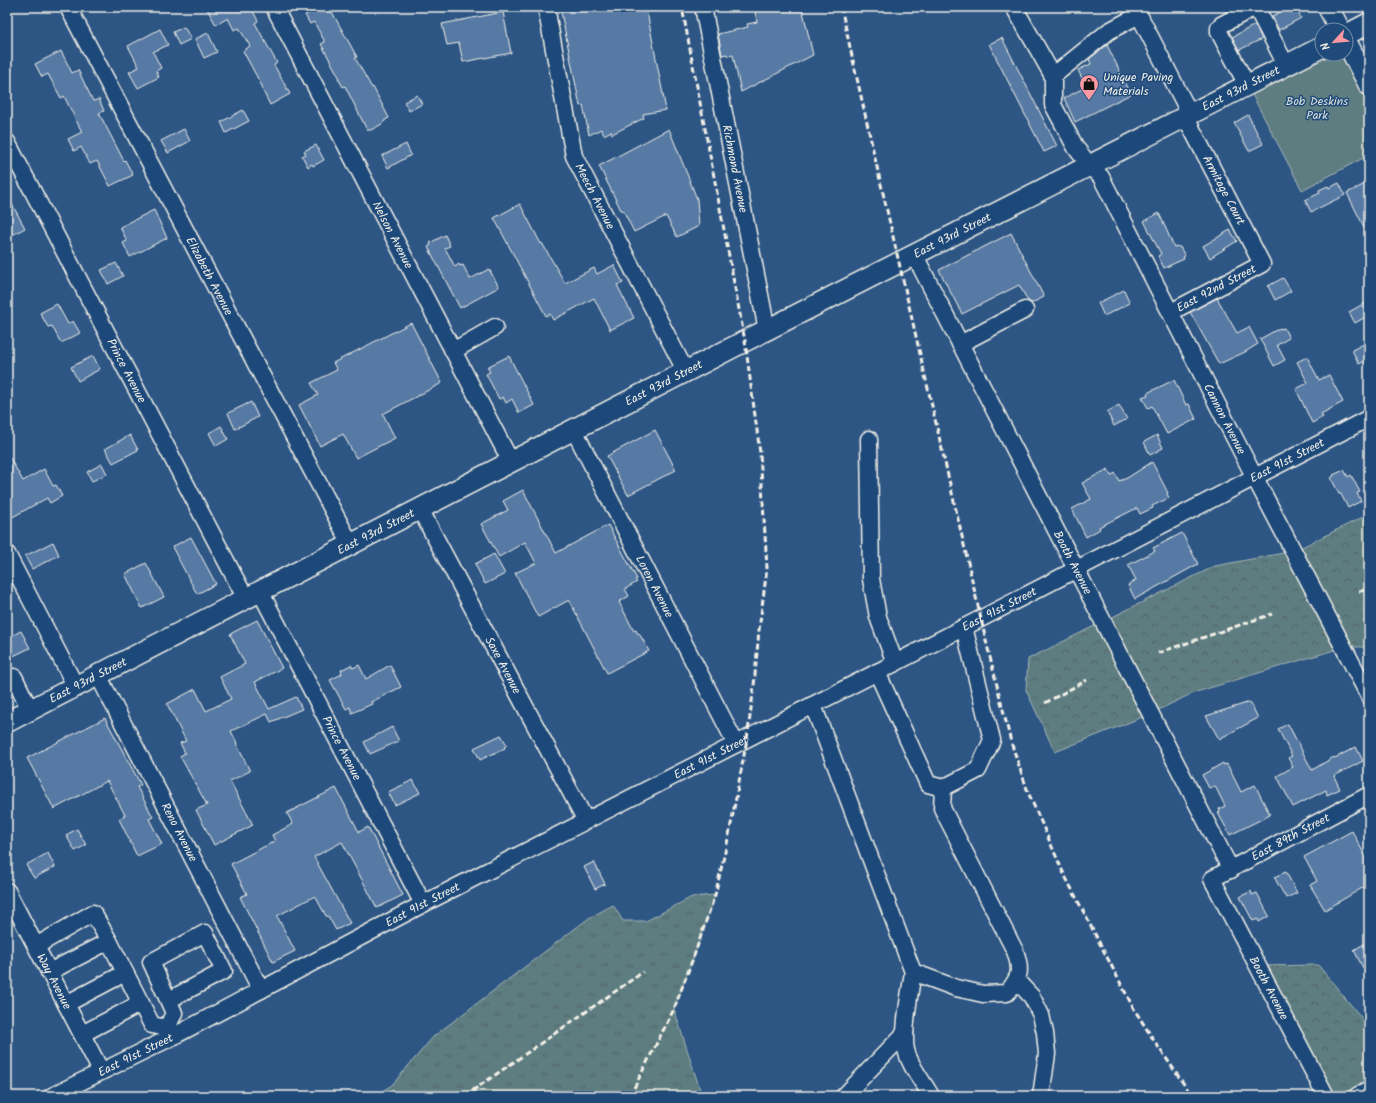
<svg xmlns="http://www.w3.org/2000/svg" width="1376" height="1103" font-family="Kalam,sans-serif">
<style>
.grass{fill:url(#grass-tufts);stroke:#a8b7b4}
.forest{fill:url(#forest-crowns);stroke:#a8b7b4}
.green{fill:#5d7d81;stroke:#a8b7b4}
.building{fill:#577aa4;stroke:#f4f1e8}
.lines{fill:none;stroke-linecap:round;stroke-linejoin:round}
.minor-casing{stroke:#f4f1e8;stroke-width:19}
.major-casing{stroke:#f4f1e8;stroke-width:23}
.minor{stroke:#1f4a7a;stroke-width:16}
.major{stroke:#1f4a7a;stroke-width:20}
.rail{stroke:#f4f1e8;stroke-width:3;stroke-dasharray:6 3;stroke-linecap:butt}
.labels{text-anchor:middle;stroke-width:3;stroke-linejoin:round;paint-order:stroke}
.poi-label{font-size:12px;fill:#f4f1e8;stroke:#1f4a7a;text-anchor:start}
.street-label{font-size:12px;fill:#f4f1e8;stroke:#1f4a7a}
.park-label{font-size:12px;fill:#dde0d9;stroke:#1f4a7a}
</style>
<defs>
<pattern id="grass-tufts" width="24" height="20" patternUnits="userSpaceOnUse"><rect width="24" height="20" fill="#5d7d81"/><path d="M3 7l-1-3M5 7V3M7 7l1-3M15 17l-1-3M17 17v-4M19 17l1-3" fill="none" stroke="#546566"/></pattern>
<pattern id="forest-crowns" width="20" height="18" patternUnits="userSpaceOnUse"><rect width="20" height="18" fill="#5d7d81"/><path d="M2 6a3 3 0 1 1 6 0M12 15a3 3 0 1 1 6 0" fill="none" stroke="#546566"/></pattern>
</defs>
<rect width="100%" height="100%" fill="#2d5685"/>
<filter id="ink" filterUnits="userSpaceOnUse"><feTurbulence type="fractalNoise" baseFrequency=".025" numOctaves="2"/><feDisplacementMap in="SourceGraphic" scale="8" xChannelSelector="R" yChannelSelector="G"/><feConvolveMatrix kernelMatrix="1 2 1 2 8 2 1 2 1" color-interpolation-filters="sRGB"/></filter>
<g filter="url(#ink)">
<polygon class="grass" points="715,895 695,953 674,1009 702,1096 374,1096 392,1085 434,1036 589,918 613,905 623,921 646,921 692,897"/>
<g class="forest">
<polygon points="1369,514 1369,647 1344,647 1193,693 1150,714 1055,752 1026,690 1028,659 1215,566 1294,551"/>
<polygon points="1318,965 1369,1027 1369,1089 1357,1096 1326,1096 1258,966"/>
</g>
<polygon class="green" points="1322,54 1346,54 1369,86 1369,155 1302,190 1247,85"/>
<g class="building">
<polygon points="206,7 251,7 258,21 255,23 277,63 274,65 290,94 270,105 262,89 263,88 243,51 250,46 239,28 234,30 228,18 216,25"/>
<polygon points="320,7 341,7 332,12 357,57 355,58 372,88 373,87 389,118 385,120 385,121 382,123 382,124 371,130 367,130 345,86 343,87 338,78 339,77 321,44 325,42 314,22 310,24 305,15"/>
<polygon points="560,7 646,7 666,110 643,114 644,118 612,134 611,131 604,135 601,129 589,135 583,105 580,106"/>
<polygon points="754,7 802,7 813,55 741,92 733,55 728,56 727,54 722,55 718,34 748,27 747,24 757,22"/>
<polygon points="1290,7 1295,7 1301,18 1279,30 1272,16"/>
<polygon points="503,12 511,53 463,62 459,43 447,45 442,24"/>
<polygon points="1255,25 1262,39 1239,50 1232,37"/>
<polygon points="184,27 191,39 179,45 173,32"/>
<polygon points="160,29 168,45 153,52 161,68 156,71 159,77 138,88 129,72 139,67 128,46"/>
<polygon points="208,33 217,52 204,58 195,39"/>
<polygon points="1002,38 1057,146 1044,152 989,44"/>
<polygon points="1107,45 1131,94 1075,122 1064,98 1086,87 1078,70 1091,64 1089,59"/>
<polygon points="61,51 72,73 78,70 93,101 94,101 99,99 104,111 99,113 124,161 125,160 133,175 110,186 97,161 90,164 81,147 74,151 68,139 82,132 64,96 61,98 48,74 42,77 35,64"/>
<polygon points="417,95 422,104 409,111 404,102"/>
<polygon points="243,110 249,121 226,133 221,122"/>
<polygon points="1248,115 1263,144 1249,151 1234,123"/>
<polygon points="184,129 190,141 168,153 161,141"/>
<polygon points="669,129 697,199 699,226 677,237 666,216 634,232 623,210 621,210 599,166"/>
<polygon points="406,144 411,155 388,168 382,156"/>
<polygon points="316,145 324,160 313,166 312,164 308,167 302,156 306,154 304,151"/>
<polygon points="1369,182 1369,237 1347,193"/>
<polygon points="1339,183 1345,195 1311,212 1305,200 1320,193 1319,190 1328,186 1329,188"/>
<polygon points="7,195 25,228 7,238"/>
<polygon points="520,204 541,244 542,243 565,283 594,268 597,274 614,265 623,283 617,285 634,318 610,330 594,298 553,320 550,314 546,316 494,218"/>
<polygon points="154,210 167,238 130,257 123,243 127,241 120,227"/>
<polygon points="1159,213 1174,247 1177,246 1178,247 1180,247 1185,256 1183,257 1184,259 1164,268 1158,256 1161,254 1144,221"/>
<polygon points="1230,230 1237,241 1210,258 1203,246"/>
<polygon points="1011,233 1044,297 1032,303 1028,301 1019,285 962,314 939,270"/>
<polygon points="445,235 450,246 445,248 455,267 459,264 460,266 463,265 470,279 489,269 499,287 460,308 428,247 431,245 430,243"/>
<polygon points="116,263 123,276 108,284 101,270"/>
<polygon points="1283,278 1291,291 1275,300 1268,286"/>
<polygon points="1124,290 1130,303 1104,316 1098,303"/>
<polygon points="1217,298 1237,333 1249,327 1258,344 1245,352 1219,364 1190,312"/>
<polygon points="1365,303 1369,311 1369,315 1355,323 1349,312"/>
<polygon points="57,304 68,324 73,321 80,333 61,343 52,326 48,327 40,313"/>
<polygon points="411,323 442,383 383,414 395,438 356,458 343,434 320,446 299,405 318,395 311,383 337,370 333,363"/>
<polygon points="1280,328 1280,329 1284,328 1289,338 1277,345 1285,360 1274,366 1260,339"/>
<polygon points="1366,343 1369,349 1369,359 1359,364 1352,350"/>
<polygon points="93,356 100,369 78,381 71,367"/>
<polygon points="509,356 534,405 519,413 512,399 506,403 503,397 499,399 486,374 490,372 487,367"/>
<polygon points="1307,357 1319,380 1329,375 1343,402 1321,414 1323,417 1312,423 1296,389 1308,383 1297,362"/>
<polygon points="1174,380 1186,405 1189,404 1196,419 1167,434 1152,406 1148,408 1142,397 1148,395 1147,393"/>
<polygon points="251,402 258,417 235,429 228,413"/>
<polygon points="1119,405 1127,419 1114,426 1107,412"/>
<polygon points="221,426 228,439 216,446 209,433"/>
<polygon points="655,430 676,470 628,495 607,456"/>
<polygon points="130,435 138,450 113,463 105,449"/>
<polygon points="1157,435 1163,448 1150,455 1144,442"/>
<polygon points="7,453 23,481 44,469 53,486 56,485 62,496 50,503 47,498 7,520"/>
<polygon points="1152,462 1168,493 1167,494 1169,498 1152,506 1153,508 1140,514 1137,508 1099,527 1100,529 1086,537 1072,509 1091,499 1082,483 1108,469 1111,476 1115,473 1119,481 1127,478"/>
<polygon points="102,464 107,474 92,481 87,472"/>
<polygon points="1344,470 1348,477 1351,475 1360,492 1357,493 1361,501 1348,508 1341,494 1339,494 1331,478 1334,476 1333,475"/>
<polygon points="523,490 556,553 608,525 637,579 635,580 637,582 625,589 629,596 619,602 634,631 636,630 638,634 639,633 649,651 607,673 569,600 538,617 515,573 536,563 525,542 499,557 481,524 508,510 503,501"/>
<polygon points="1182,533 1198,564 1135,599 1128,585 1136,580 1128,565 1155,551 1153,548"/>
<polygon points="191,537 216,584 197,594 172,547"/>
<polygon points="53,542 59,555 32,569 25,556"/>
<polygon points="494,554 505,574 485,584 475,564"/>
<polygon points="146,563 164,597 142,608 125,574"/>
<polygon points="257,620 282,668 255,682 269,709 296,697 302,709 271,722 267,714 231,731 237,743 236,743 250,771 230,781 253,825 214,845 196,810 207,805 180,756 185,753 180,743 186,741 167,704 195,689 206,711 231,699 220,677 245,664 230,634"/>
<polygon points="21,631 30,648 7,659 7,638"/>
<polygon points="351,665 353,668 359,665 366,679 390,665 401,687 371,702 372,704 352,713 350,707 346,709 330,680 342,674 341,670"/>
<polygon points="1250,702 1258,718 1219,739 1206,716"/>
<polygon points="105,718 141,785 137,787 153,817 149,819 162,844 137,856 119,819 125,815 107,781 54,809 27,758"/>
<polygon points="1288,724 1312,770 1334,757 1335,758 1356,747 1363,761 1334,776 1340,789 1327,795 1326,790 1293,807 1277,776 1293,767 1288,758 1292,756 1278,729"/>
<polygon points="392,727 399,741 370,754 364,742"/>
<polygon points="501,735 507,745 504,747 505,748 480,760 474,748"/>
<polygon points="1223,763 1224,765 1227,764 1241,792 1255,785 1270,815 1230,835 1218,813 1220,812 1219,809 1225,806 1215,786 1209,788 1202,775"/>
<polygon points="413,780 420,793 395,805 388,792"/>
<polygon points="336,788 359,832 368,827 403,895 377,908 342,842 314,857 350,923 336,930 328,916 326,916 315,896 277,916 295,951 273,962 240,897 247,894 231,864 275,841 272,835 293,824 287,813"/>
<polygon points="77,829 86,845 75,851 66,835"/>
<polygon points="1352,831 1369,863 1369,884 1325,910 1310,885 1317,881 1304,857"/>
<polygon points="48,853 55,867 34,878 26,865"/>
<polygon points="594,862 605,884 595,889 584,867"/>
<polygon points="1286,872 1297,893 1286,898 1274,877"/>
<polygon points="1251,891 1252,895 1257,893 1269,916 1259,922 1258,919 1253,921 1240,897"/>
<polygon points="1369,941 1369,980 1354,950"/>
</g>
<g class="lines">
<g class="minor-casing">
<g id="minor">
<path id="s1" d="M 68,7 L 351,545"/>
<path id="s2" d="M 274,7 L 511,462"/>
<path id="s3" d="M 546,7 L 574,156 L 686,372"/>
<path id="s4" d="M 703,7 L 767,330"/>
<polyline points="1014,7 1053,76 1109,31 1139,15"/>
<polyline points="1135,7 1190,114"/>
<polyline points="1256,7 1286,65"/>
<path id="s5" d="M 1053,76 L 1053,105 L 1076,148 L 1090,166 L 1101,177 L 1254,476 L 1369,696"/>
<polyline points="1247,85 1219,32 1219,28 1221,25 1255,7"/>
<path id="s6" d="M 7,142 L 246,599"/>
<path id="s7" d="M 914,254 L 1231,870"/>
<path id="s8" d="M 1171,312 L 1262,264 L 1185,116"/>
<polyline points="960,344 1025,310"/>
<polyline points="453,351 495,327"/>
<path id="s9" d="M 574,430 L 736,744"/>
<polyline points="869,439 871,579 878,617 895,663"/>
<path id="s10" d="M 420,509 L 586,821"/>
<polyline points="7,554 76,687"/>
<path id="s11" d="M 260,591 L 423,904"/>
<polyline points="877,672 928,784 943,788 978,770 992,740 964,627"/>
<path id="s12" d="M 98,675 L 261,990"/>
<polyline points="7,680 14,677 30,710"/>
<path d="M 813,705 L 913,972 L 956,988 L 983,994 L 1007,993 C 1020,977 1022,971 1015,951 L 942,808 L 943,788"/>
<path id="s13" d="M 7,891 L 101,1071"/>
<polyline points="36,946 93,913 109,941 152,1025 167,1028 174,1036"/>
<polyline points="49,972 109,941"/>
<path d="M 913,972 C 910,992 902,1032 906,1050 C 910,1067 923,1081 931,1096"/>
<polyline points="1017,981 1032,997 1041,1015 1045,1033 1047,1054 1041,1096"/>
<polyline points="66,1004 125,973"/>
<polyline points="167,1028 174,1013 151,962 205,933 224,971 169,1000"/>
<polyline points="82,1034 141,1003"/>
<path id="s14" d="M 52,1096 L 174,1036 L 423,904 L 895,663 L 1369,418"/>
<polyline points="844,1096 905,1033"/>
<path id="s15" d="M 1326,1096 L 1212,879 L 1369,795"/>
<polyline points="1357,1096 1369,1089"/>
</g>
</g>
<g class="major-casing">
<g id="major">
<polyline points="1328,7 1340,30"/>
<polyline points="1346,35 1369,23"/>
<polyline points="1346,41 1369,85"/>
<path id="s16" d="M 7,722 L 745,341 L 1322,47"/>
</g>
</g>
<use href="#minor" class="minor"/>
<use href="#major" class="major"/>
<g class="rail">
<polyline points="841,7 874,154 987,645 1011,742 1028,792 1063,872 1097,938 1134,1009 1155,1042 1192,1096"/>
<polyline points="1359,591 1369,590"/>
<polyline points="1158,653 1272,614"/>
<polyline points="1045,703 1087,680"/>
<polyline points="465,1096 643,972"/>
<polyline points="630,1096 674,1009 695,953 715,895 729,835 747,739 754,686 759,630 767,568 760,453 745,341 682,7"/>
</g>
</g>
</g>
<defs>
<g id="shop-pin" transform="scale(1)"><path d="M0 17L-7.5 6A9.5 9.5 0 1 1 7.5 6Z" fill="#ff9aa2" stroke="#1f4a7a"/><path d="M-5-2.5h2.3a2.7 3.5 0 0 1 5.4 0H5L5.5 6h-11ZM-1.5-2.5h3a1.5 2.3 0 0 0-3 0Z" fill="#111"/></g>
</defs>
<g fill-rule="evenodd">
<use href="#shop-pin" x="1089" y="84"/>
</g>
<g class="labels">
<g class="poi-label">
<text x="1103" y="81">Unique Paving<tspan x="1103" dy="14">Materials</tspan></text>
</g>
<g class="street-label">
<text dy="4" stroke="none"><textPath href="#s16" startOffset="1387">East 93rd Street</textPath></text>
<text dy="4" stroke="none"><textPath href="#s4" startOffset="165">Richmond Avenue</textPath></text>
<text transform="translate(1224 190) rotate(62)" y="4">Armitage Court</text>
<text dy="4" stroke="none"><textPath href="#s3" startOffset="197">Meech Avenue</textPath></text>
<text dy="4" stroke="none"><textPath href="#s2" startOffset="257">Nelson Avenue</textPath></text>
<text dy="4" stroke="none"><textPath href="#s16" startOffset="1063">East 93rd Street</textPath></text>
<text dy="4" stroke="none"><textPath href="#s1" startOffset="304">Elizabeth Avenue</textPath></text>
<text dy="4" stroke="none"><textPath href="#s8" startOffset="51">East 92nd Street</textPath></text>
<text dy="4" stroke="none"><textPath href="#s6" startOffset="258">Prince Avenue</textPath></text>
<text dy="4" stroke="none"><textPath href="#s16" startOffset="739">East 93rd Street</textPath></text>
<text dy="4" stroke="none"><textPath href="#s5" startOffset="388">Cannon Avenue</textPath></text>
<text dy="4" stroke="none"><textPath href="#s14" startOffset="1389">East 91st Street</textPath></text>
<text dy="4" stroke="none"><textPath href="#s16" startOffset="415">East 93rd Street</textPath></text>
<text dy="4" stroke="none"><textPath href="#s7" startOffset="347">Booth Avenue</textPath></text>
<text dy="4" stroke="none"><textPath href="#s9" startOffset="176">Loren Avenue</textPath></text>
<text dy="4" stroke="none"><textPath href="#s14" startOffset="1065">East 91st Street</textPath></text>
<text dy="4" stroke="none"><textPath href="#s10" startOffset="177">Saxe Avenue</textPath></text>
<text dy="4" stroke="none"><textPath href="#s16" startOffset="91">East 93rd Street</textPath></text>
<text dy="4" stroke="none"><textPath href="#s11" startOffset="177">Prince Avenue</textPath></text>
<text dy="4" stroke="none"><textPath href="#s14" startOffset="741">East 91st Street</textPath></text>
<text dy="4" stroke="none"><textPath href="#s12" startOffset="177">Reno Avenue</textPath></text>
<text dy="4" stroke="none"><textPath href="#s15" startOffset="334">East 89th Street</textPath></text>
<text dy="4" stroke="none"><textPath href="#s14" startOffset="417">East 91st Street</textPath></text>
<text dy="4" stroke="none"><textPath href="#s13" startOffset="102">Way Avenue</textPath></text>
<text transform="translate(1269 988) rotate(62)" y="4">Booth Avenue</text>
<text dy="4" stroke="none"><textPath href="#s14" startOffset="93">East 91st Street</textPath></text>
</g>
<g class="park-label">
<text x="1317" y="105">Bob Deskins<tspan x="1317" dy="14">Park</tspan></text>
</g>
</g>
<rect width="1376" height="1103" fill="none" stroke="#1f4a7a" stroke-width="24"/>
<rect x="12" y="12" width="1352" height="1079" fill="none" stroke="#f4f1e8" stroke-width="1.5" filter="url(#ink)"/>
<g transform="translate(1334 42) rotate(243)"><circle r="19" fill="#1f4a7a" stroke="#748da6"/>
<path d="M0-3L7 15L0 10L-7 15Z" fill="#ff9aa2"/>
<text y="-6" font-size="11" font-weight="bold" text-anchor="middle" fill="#f4f1e8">N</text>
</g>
</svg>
